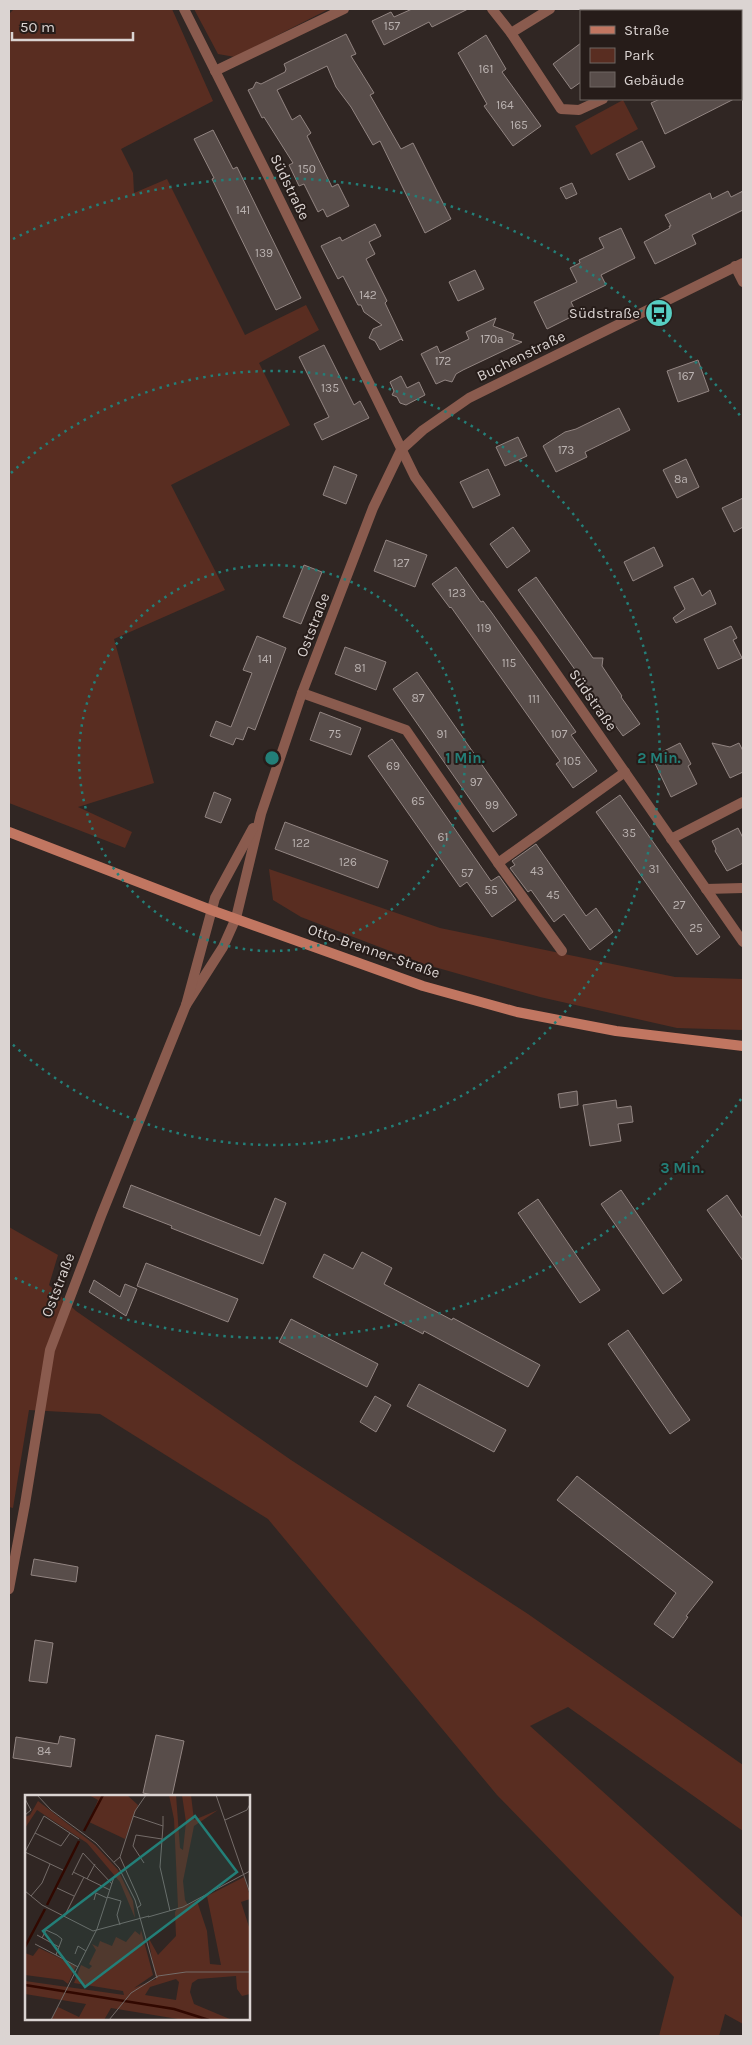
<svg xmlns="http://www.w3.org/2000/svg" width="752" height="2045" font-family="Karla,sans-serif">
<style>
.green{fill:#592d21}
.building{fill:#584d4a;stroke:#928582}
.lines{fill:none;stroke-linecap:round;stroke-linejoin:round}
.street{stroke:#8a5b4e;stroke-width:10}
.secondary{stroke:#c17661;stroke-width:10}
.ring{fill:none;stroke:#237f78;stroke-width:2.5;stroke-dasharray:2.5 5}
.labels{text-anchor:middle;stroke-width:4;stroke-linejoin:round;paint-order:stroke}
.number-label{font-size:12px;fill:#bab2b0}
.street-label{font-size:15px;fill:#dbd4d2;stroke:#261c19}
.poi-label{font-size:15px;fill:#dbd4d2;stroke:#261c19;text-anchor:end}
.inset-river{fill:none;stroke:#310800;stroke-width:2.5}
.inset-road{fill:none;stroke:#746c69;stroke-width:1}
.view{fill:#237f78;fill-opacity:0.15;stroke:#237f78;stroke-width:2.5}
.inset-edge{fill:none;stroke:#dbd4d2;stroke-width:2.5}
.centre{fill:#237f78;stroke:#261c19;stroke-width:2.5}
.ring-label{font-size:15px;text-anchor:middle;font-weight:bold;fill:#237f78;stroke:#261c19;stroke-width:4;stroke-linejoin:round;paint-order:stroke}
</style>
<rect width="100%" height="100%" fill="#302623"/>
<g class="green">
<polygon points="14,9 172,9 213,101 121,149 133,173 134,193 167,179 245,335 306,305 319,330 259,363 290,425 171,485 225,590 114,639 154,783 78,807 132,832 125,848 9,803 9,14"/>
<polygon points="194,9 329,9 235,57 218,54"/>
<polygon points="623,100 638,129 591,155 575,126"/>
<polygon points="269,869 440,928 675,977 743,979 743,1030 677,1028 540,997 424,964 301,917 273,900"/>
<polygon points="9,1227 58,1255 49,1285 76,1311 291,1460 528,1614 743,1765 743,1831 568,1707 530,1726 743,1918 743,2024 725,2014 719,2036 659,2036 674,1977 497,1795 268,1519 100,1414 29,1410 13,1508 9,1507"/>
</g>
<g class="building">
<polygon points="412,9 468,9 432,27 429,22 384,45 372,21 391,12 394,17"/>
<polygon points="346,34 356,54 351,56 374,93 370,95 401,149 413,143 451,219 425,233 380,141 373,145 351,107 336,87 327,66 277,90 292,120 300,115 311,133 307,136 332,187 338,184 349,206 327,217 323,209 318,212 304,184 299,186 289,165 293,163 264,117 262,118 248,90 253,88 256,82 261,84 285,72 286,69 284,64 292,60"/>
<polygon points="486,35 506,69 502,72 541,126 513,146 484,106 487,104 458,53"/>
<polygon points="581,43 581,82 571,89 553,64"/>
<polygon points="660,99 734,99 665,134 651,103"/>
<polygon points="213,130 233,169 237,167 301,298 276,310 212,179 214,178 194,139"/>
<polygon points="642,141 655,167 629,180 616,154"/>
<polygon points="572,183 577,194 566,199 560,188"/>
<polygon points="728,191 731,197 743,191 743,210 692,235 696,244 655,264 644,242 670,228 669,226 671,226 665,215 710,193 712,199"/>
<polygon points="375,224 381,236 369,242 375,254 366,259 387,301 385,303 403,341 401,339 380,350 375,341 369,338 373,329 382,325 364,312 361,305 358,305 343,276 338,279 321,246 340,237 342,241"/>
<polygon points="621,228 635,258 601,275 606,285 571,302 577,314 547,329 534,302 577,282 570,268 580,263 579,260 604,248 599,238"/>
<polygon points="475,270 484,289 458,301 449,282"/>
<polygon points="496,318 493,326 514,334 512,339 522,342 463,370 456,374 452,382 445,380 436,384 421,354 437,346 440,353 469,339 466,332"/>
<polygon points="324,345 354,405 360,401 369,418 322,440 314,424 329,417 299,357"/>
<polygon points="698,360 709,391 678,402 667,371"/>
<polygon points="401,376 407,388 419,382 425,395 406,405 400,403 397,397 392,395 394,391 390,382"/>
<polygon points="619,408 630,430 585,452 587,457 556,472 543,446 565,432 576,429"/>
<polygon points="518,437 527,456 505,466 496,447"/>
<polygon points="686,459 699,487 677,498 663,470"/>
<polygon points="334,466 357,475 346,504 323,495"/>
<polygon points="488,469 500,495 473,508 460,482"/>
<polygon points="743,498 743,527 734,532 722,508"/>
<polygon points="513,527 530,551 507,568 490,544"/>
<polygon points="386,540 427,555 415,587 374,571"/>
<polygon points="654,547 663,566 633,581 624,562"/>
<polygon points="304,565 322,572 301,624 283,617"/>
<polygon points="456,567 481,602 483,601 492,613 576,732 571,735 597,771 573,788 556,764 560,761 451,607 450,608 432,584"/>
<polygon points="536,577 593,658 603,658 602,666 622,696 621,697 640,724 623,736 585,684 582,684 581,678 518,590"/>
<polygon points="693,578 702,596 710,590 716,604 676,623 673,618 685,609 674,587"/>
<polygon points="731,626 737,638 733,640 742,658 718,669 704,639"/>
<polygon points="257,636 286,648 255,730 248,727 243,740 236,738 233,745 210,736 216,721 231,727 252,673 243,670"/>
<polygon points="345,647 386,662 376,690 335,674"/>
<polygon points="417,672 517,815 493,832 393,689"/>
<polygon points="320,712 361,728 351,755 310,740"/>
<polygon points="392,739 491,881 499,876 516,900 492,917 467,882 460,887 368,756"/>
<polygon points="680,743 691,764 688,766 697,784 671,797 652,757"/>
<polygon points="712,743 730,747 739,743 743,751 743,772 730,778"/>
<polygon points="214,792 231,799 221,823 205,817"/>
<polygon points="620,795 720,937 697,955 596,812"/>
<polygon points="285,822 388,861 378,888 275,849"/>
<polygon points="738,828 743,838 743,863 727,871 715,851 716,849 712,841"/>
<polygon points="536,844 586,916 596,908 613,932 590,950 564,914 554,922 531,890 528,892 510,868 515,865 512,861"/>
<polygon points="577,1091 578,1105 560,1108 558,1094"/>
<polygon points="616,1100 617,1108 631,1106 633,1122 618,1124 621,1141 590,1146 583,1105"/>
<polygon points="131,1185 260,1236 275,1198 286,1203 263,1264 171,1228 172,1226 123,1207"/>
<polygon points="621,1190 682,1280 663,1294 601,1204"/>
<polygon points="727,1195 743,1219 743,1261 707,1210"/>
<polygon points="538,1199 600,1290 580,1303 518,1213"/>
<polygon points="362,1252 392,1268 384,1284 452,1320 453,1318 540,1365 528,1387 424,1331 423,1334 313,1277 324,1254 353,1269"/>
<polygon points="146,1263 238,1299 228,1322 137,1286"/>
<polygon points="94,1280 120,1297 125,1284 137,1289 126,1316 89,1292"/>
<polygon points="291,1319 378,1364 367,1387 279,1342"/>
<polygon points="628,1330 690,1420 670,1434 608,1344"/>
<polygon points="419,1384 506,1430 494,1452 407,1406"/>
<polygon points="375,1396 391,1405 376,1432 360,1422"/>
<polygon points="577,1476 713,1582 686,1616 688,1617 673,1638 654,1624 676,1593 557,1500"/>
<polygon points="34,1559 78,1567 76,1582 31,1575"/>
<polygon points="35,1640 53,1643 47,1683 29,1681"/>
<polygon points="156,1735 184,1741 172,1796 158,1796 143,1793"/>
<polygon points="60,1736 75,1739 71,1767 13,1758 16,1737 58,1744"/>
</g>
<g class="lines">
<g class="street">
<polyline points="184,9 270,180 415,477 533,640 743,942"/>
<polyline points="492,9 511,33 550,9"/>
<polyline points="738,9 740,11"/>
<polyline points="741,29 743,21"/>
<polyline points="511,33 561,109 579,110 603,99"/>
<polyline points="215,71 344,9"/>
<polyline points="735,266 743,282"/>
<polyline points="302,693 406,730 498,863 625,772"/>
<polyline points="671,839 743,802"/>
<polyline points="498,863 562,951"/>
<polyline points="706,889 743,888"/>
<polyline points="186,1005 223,947 236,918 261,814 302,693 373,508 401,450 423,430 469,398 743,263"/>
<polyline points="9,1589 25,1504 50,1350 101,1216 186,1005 215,898 253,828"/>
</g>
<polyline class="secondary" points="9,832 211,910 423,986 517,1012 616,1031 743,1046"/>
</g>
<g class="ring">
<circle cx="272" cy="758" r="193"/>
<path d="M11 473A387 387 0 1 1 11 1043"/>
<path d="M741 1099A580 580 0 0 1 13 1277M13 239A580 580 0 0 1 741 417"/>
</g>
<defs>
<g id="bus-disc" transform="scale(1.4375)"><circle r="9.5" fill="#57cec2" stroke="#261c19"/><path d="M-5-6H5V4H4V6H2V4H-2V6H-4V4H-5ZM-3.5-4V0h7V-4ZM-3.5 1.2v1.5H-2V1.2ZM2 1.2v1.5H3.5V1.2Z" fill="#111"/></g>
</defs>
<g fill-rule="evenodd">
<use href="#bus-disc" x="659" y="313"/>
</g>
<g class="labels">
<g class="number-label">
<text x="392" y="30">157</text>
<text x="486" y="73">161</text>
<text x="505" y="109">164</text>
<text x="519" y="129">165</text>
<text x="307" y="173">150</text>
<text x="243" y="214">141</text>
<text x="264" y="257">139</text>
<text x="368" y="299">142</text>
<text x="492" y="343">170a</text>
<text x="443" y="365">172</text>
<text x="686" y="380">167</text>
<text x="330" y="392">135</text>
<text x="566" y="454">173</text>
<text x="681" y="483">8a</text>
<text x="401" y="567">127</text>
<text x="457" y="597">123</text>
<text x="484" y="632">119</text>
<text x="265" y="663">141</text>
<text x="509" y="667">115</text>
<text x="360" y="672">81</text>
<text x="418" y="702">87</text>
<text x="534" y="703">111</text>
<text x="335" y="738">75</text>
<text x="442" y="738">91</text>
<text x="559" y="738">107</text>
<text x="572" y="765">105</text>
<text x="393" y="770">69</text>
<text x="476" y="786">97</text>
<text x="418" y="805">65</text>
<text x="492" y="809">99</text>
<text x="629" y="837">35</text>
<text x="443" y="841">61</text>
<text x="301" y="847">122</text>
<text x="348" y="866">126</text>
<text x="654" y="873">31</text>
<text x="537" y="875">43</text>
<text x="467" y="877">57</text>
<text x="491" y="894">55</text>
<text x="553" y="899">45</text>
<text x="679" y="909">27</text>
<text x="696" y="932">25</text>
<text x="44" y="1755">84</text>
</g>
<g class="street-label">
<text transform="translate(290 187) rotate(64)" y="5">Südstraße</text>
<text transform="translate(521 356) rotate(-26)" y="5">Buchenstraße</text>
<text transform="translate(313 625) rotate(-69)" y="5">Oststraße</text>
<text transform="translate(593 700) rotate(55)" y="5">Südstraße</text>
<text transform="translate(374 951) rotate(19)" y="5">Otto-Brenner-Straße</text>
<text transform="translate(58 1285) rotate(-69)" y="5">Oststraße</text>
</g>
<g class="poi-label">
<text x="640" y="318">Südstraße</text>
</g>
</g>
<g transform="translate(25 1795)">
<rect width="225" height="225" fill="#302623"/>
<path d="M 64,0 L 102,0 L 113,10 L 100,44 L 64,27 L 73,5 ZM 144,0 L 151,0 L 155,53 L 158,55 L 161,27 L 157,0 L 166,0 L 169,25 L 193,15 L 169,31 L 158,86 L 160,105 L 163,110 L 172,106 L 182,136 L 185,169 L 196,170 L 182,101 L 219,82 L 225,101 L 225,104 L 216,107 L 225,135 L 225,199 L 217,201 L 212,194 L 211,181 L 173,184 L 167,188 L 165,197 L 169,209 L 207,225 L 159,225 L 86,213 L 79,225 L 26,225 L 33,212 L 54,222 L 61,209 L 0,199 L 0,186 L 99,200 L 98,196 L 49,188 L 56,170 L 64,174 L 67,171 L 64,169 L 71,155 L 67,149 L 73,152 L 75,146 L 87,151 L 91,142 L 101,147 L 110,136 L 115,140 L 116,135 L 128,180 L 109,193 L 131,184 L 123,142 L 133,160 L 151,141 L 150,117 L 153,112 L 149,24 ZM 151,184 L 154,187 L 151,205 L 120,200 L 125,192 ZM 13,6 L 70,50 L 93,75 L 108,106 L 110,123 L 95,87 L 62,48 L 12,15 L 0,33 L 0,22 L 5,20 ZM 14,153 L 51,171 L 43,189 L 38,185 L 0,180 L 0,158 L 8,161 Z" fill="#592d21" fill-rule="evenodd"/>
<path class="inset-river" d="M 59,36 L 78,0M 22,110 L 54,46M 0,152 L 20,114M 0,190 L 149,214 L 184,225"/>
<path class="inset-road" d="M 12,0 L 26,15 L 71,48 L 94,73 L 110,105 L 132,183M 191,0 L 225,98M 0,4 L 6,15 L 0,20M 108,21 L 138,31 L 138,21M 200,25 L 222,15 L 225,9M 138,31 L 135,72 L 145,116M 10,38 L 36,51 L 45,38M 0,57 L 19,21 L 54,44M 0,57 L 38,75M 95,62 L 112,100 L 116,110 L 112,113M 89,67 L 95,62 L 110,16 L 121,0M 119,68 L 108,51 L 111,40 L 137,44M 48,77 L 85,95M 47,80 L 58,58 L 87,89M 62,84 L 70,69M 32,93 L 49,101M 0,96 L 17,110 L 68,136 L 124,121M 6,101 L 17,88 L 25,69M 82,102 L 96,106 L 92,120 L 95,130M 69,105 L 71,98 L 82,103M 39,122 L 59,82M 123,122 L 158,112 L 225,76M 12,140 L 34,152 L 31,160 L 53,172M 17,143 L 21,135 L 32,140 L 37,144 L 34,152M 10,149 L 31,160M 50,159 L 53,151 L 61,156M 26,225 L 72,134 L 89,82M 84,225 L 106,198 L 133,181 L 161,177 L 225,177"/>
<path class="view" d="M 170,21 L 212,77 L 60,192 L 18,136 Z"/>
<rect width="225" height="225" class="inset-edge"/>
</g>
<circle cx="272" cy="758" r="8" class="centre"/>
<g class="ring-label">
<text x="465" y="763">1 Min.</text>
<text x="659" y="763">2 Min.</text>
<text x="682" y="1173">3 Min.</text>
</g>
<rect width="752" height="2045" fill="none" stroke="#dbd4d2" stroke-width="20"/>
<rect x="580" y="10" width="162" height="90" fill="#261c19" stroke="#6e6663"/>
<rect x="590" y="26" width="25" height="8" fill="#c17661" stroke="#6e6663"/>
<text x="624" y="35" font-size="15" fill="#dbd4d2">Straße</text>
<rect x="590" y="48" width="25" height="15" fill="#592d21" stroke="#6e6663"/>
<text x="624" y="60" font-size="15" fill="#dbd4d2">Park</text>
<rect x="590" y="72" width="25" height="15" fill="#584d4a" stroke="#6e6663"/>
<text x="624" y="85" font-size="15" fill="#dbd4d2">Gebäude</text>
<path d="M12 32v8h121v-8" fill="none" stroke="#dbd4d2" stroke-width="2.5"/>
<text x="20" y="32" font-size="15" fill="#dbd4d2" stroke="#261c19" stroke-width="4" paint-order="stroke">50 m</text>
</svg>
